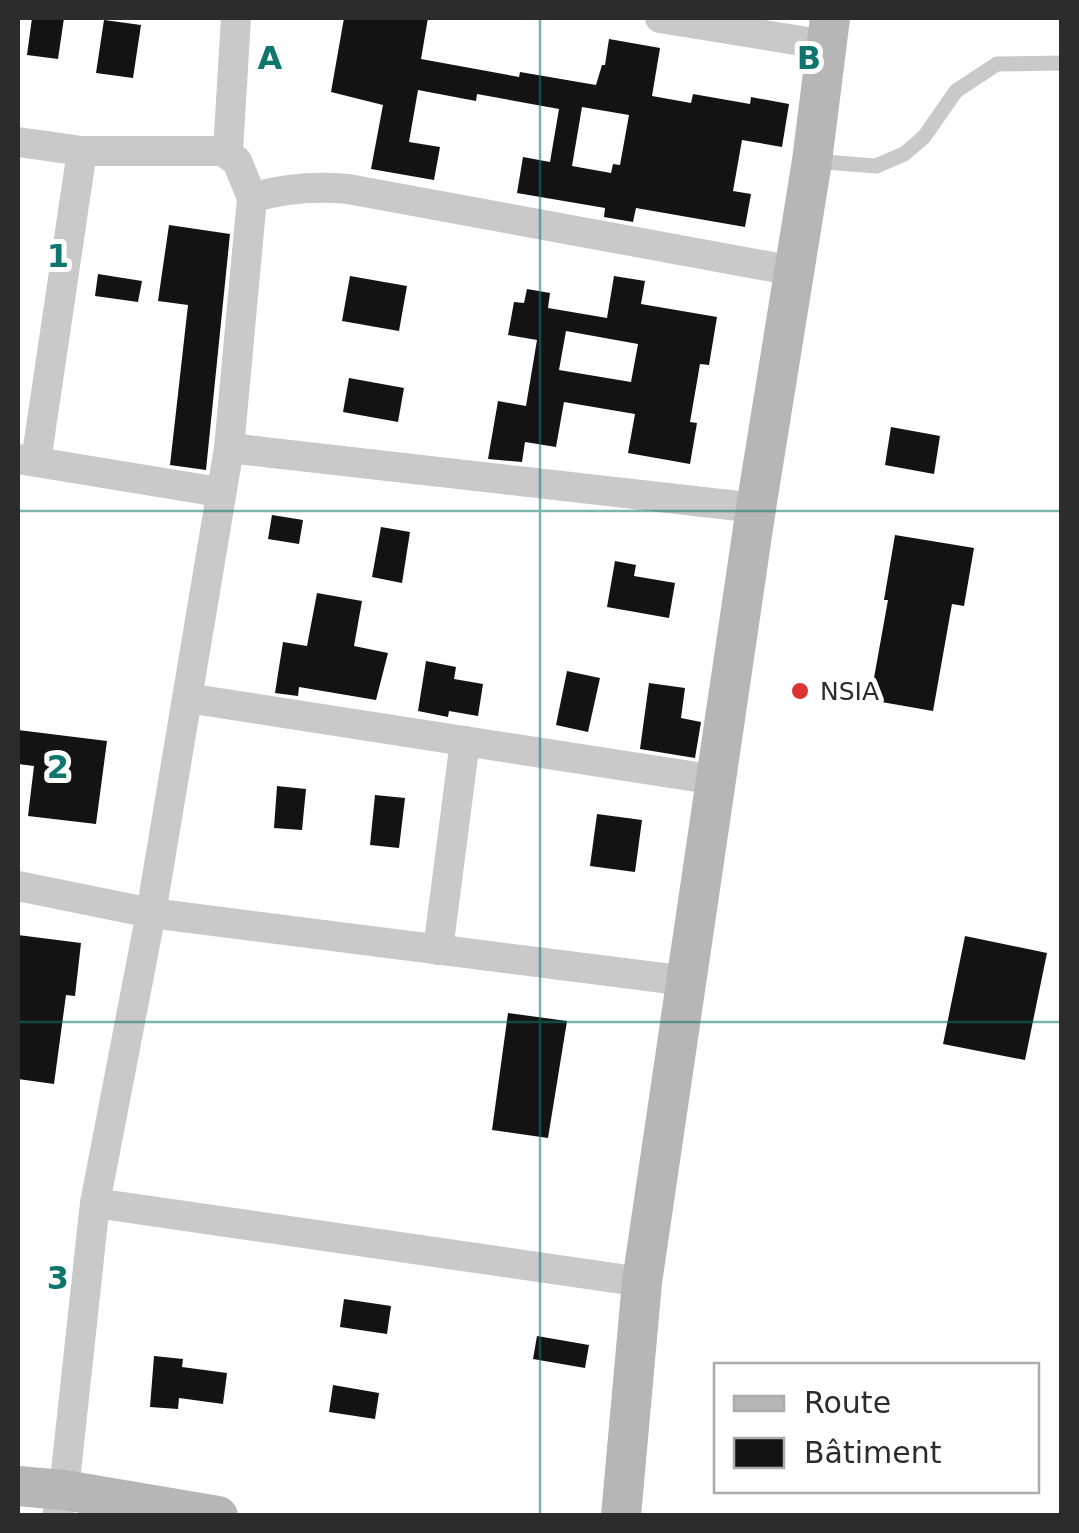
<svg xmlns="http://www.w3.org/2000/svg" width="1079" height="1533" font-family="'DejaVu Sans',sans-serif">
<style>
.building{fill:#131313;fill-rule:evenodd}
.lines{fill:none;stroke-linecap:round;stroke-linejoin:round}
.lane{stroke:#c9c9c9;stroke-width:15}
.street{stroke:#c9c9c9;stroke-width:30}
.secondary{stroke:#b6b6b6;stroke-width:40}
.grid{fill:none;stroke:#0f766e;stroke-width:2.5;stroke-opacity:0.55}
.poi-dot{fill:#dd3335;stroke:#fff;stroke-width:4}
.labels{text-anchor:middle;stroke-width:10;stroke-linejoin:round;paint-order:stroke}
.poi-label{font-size:25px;fill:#2c2c2c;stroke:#fff;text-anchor:start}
.grid-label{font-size:32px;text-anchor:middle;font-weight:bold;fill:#0f766e;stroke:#fff;stroke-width:10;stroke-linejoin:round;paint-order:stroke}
</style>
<rect width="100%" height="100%" fill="#fff"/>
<g class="building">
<polygon points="32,18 64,18 58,59 27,55"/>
<path d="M 344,18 L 428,18 L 421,59 L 519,77 L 520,72 L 596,85 L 602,65 L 605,65 L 609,39 L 660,48 L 652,96 L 691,103 L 693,94 L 750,104 L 751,97 L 789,104 L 782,147 L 742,140 L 733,191 L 751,194 L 745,227 L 636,208 L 633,222 L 604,217 L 605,208 L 517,193 L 523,157 L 550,162 L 559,109 L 477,94 L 476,101 L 418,90 L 409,142 L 440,147 L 434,180 L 371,169 L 383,105 L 331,92 ZM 582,107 L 629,115 L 620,165 L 613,164 L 611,173 L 572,166 Z"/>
<polygon points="104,20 141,25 133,78 96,73"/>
<polygon points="169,225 230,234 206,470 170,465 188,305 158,301"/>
<polygon points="98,274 142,281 138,302 95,296"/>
<polygon points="350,276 407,286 399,331 342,321"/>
<path d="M 614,276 L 645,281 L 641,304 L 717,317 L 709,365 L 700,364 L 690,422 L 697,423 L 690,464 L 628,453 L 635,414 L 564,402 L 556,447 L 525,442 L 522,462 L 488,459 L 498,401 L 526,406 L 537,340 L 508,335 L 514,302 L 524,303 L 527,289 L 550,293 L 548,308 L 607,318 ZM 566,331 L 638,344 L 631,382 L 559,370 Z"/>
<polygon points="349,378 404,388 398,422 343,412"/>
<polygon points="891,427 940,436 934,474 885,465"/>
<polygon points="272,515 303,520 299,544 268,539"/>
<polygon points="381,527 410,532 402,583 372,577"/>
<polygon points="895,535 974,548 964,606 952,604 933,711 870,700 888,600 884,600"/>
<polygon points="615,561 636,565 634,576 675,583 669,618 607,607"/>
<polygon points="317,593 362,601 354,646 388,653 376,700 299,687 298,696 275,693 283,642 307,646"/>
<polygon points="426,661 456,667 454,679 483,684 478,716 449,711 448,717 418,711"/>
<polygon points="567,671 600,678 588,732 556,725"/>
<polygon points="649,683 685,688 681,718 701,722 695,758 640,749"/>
<polygon points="18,730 107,741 96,824 28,816 34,766 18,764"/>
<polygon points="277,786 306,789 302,830 274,828"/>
<polygon points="375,795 405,798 399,848 370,845"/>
<polygon points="597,814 642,820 635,872 590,866"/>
<polygon points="18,935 81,943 75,996 66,995 54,1084 18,1079"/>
<polygon points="965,936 1047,953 1025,1060 943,1044"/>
<polygon points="508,1013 567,1021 548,1138 492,1130"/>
<polygon points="344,1299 391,1306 387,1334 340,1327"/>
<polygon points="537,1336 589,1345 585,1368 533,1359"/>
<polygon points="154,1356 183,1359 182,1367 227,1373 223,1404 179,1398 178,1409 150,1407"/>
<polygon points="333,1385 379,1393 375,1419 329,1412"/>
</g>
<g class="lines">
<polyline class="lane" points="812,161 876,166 904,154 924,137 956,91 997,64 1062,63"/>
<g class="street">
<polyline points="660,18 826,45"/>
<polyline points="18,142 82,151 228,151"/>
<path d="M 252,198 C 285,188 314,186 348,189 L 794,271"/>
<polyline points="229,448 756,508"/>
<polyline points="18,459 219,492"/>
<polyline points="36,461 82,151"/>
<polyline points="187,698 716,780"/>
<polyline points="18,886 151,913 687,981"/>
<polyline points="438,950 465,741"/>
<polyline points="95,1203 642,1282"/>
<polyline points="57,1516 64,1490 95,1203 151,913 229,448 252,198 237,161 222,151 228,151 236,18"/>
</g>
<g class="secondary">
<polyline points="18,1486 64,1490 218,1516"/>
<polyline points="621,1516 642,1282 756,508 812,161 830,18"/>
</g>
</g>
<path class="grid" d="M 540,18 L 540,1516M 18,511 L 1062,511M 18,1022 L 1062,1022"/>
<circle class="poi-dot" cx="800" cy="691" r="10"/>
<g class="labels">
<g class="poi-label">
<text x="820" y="700">NSIA</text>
</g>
</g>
<g class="grid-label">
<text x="270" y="69">A</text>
<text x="809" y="69">B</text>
<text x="58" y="267">1</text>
<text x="58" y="778">2</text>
<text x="58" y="1289">3</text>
</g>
<rect width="1079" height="1533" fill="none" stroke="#2c2c2c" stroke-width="40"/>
<rect x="714" y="1363" width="325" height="130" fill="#ffffff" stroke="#ababab" stroke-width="2.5"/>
<rect x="734" y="1396" width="50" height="15" fill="#b6b6b6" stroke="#ababab" stroke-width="2.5"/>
<text x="804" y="1413" font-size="30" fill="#2c2c2c">Route</text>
<rect x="734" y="1438" width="50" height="30" fill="#131313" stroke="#ababab" stroke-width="2.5"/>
<text x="804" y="1463" font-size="30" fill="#2c2c2c">Bâtiment</text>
</svg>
